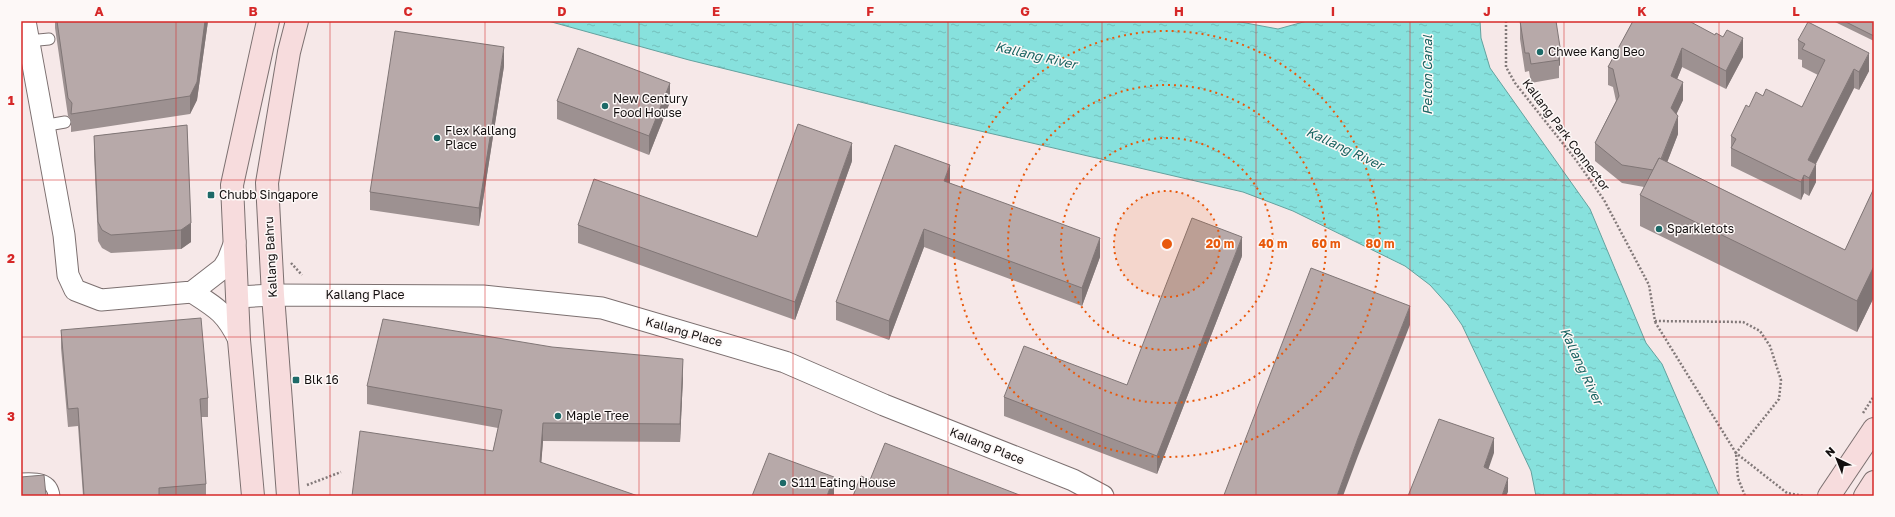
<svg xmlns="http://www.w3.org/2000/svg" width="1895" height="517" font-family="'Golos Text',sans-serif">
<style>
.water{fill:url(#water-ripples);stroke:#64a29f}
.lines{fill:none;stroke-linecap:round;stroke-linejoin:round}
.lane-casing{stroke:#7c7070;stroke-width:13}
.street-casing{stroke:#7c7070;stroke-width:23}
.secondary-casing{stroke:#7c7070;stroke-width:24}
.path{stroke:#827979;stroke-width:2.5;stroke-dasharray:2 2;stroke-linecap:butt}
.lane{stroke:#fff;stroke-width:11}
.street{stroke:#fff;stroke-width:21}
.secondary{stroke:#f7dcdd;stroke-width:22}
.wall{fill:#9d9191}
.shaded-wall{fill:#807676}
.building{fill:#b7a9a9;stroke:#807676}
.grid{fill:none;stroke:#d62828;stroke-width:1;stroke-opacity:0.55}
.ring{fill:none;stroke:#e8590c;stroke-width:2;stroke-dasharray:2 4}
.poi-dot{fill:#1d6a68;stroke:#fdf8f7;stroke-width:1.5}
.labels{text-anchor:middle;stroke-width:3;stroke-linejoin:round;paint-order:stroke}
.poi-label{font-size:12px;fill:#120e0e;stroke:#fdf8f7;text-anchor:start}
.street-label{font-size:12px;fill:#120e0e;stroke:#fdf8f7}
.water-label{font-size:13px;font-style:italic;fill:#1a6462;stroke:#fdf8f7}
.centre{fill:#e8590c;stroke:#fdf8f7;stroke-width:2}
.ring-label{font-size:12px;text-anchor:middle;font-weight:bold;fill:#e8590c;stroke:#fdf8f7;stroke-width:3;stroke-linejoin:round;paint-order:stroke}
.neatline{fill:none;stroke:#d62828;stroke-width:1.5}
.grid-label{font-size:13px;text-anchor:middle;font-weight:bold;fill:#d62828}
</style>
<defs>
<pattern id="water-ripples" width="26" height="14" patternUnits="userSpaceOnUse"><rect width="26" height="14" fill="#87e1dd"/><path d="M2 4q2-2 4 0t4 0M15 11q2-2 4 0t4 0" fill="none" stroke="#74c0bc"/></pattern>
</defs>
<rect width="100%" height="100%" fill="#f6e8e8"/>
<polygon class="water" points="548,21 1235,21 1278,29 1307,21 1480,21 1481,38 1490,68 1590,209 1646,343 1662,364 1719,496 1536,496 1531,471 1462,325 1448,305 1430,285 1405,266 1293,211 1243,192 950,124 689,60"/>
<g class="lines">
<g class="lane-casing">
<g id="lane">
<polyline points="28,41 49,39"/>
<polyline points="42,126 65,122"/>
<path d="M 21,479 C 36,478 52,478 54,496"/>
</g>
</g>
<g class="street-casing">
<g id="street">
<polyline points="25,21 64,235 68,275 75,290 101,300 192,292 223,268 228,260 235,242"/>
<path d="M 192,292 C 217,308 226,313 239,340"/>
<polyline points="238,297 273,295 483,296 602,308 785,362 884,405 1073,480 1103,496"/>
</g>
</g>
<g class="secondary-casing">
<g id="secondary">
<polyline points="253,496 239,340 232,185 268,21"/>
<polyline points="288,496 273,295 267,183 289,52 297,21"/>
<polyline points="1829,496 1874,429"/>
<polyline points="1865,496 1874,482"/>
</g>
</g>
<g class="path">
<polyline points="1506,21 1506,67 1515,83 1576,160 1604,200 1649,285 1655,321 1743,322 1760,331 1770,346 1781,380 1779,399 1736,453 1787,493 1804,496"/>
<polyline points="291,263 302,275"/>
<polyline points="1655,322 1736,453 1738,478 1745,496"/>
<polyline points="1863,413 1874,396"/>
<polyline points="307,485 341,472"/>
</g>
<use href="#lane" class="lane"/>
<use href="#street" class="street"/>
<use href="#secondary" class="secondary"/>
</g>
<g class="wall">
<polygon points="55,21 208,21 197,100 190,114 71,132 71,120 68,116 55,28"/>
<polygon points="1520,21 1556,21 1560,65 1559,66 1559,78 1531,83 1529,71 1525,72 1520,39"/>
<polygon points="1633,21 1743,57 1726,89 1682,67 1677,79 1683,100 1676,114 1678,134 1667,162 1845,250 1874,188 1874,297 1857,332 1640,226 1640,195 1644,187 1622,183 1595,161 1595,143 1616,101 1613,87 1608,85 1608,67"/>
<polygon points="1833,21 1874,21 1874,41"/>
<polygon points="1798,40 1869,71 1859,90 1854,88 1816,164 1816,182 1809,196 1804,193 1801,200 1731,166 1731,136 1749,107 1763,96 1802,107 1818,75 1802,67 1802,60 1798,59"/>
<polygon points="504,66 479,226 370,210 370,192"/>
<polygon points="557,101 670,102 649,155 557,119"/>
<polygon points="187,125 191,242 181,249 111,253 102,248 98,241 94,154 94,136"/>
<polygon points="852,161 795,320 578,243 578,225 757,237"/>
<polygon points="950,183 1100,257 1082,306 924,247 889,340 836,320 836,302"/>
<polygon points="1242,256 1157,474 1004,416 1004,397 1127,385"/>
<polygon points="61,330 208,398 208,417 201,417 206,484 206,496 83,496 78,426 68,427 61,348"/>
<polygon points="683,377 680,442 543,441 541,463 493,451 498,428 367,404 367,386"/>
</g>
<g class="shaded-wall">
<polygon points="205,21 208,21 197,100 190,114 190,96"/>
<polygon points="1743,38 1743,57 1726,89 1726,71"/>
<polygon points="504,47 504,66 479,226 479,208"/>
<polygon points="1560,47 1560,65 1559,66 1559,60 1557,48"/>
<polygon points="1682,48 1682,67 1671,94 1671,76"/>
<polygon points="1869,53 1869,71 1859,90 1859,72"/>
<polygon points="1854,69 1854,88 1809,177 1808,160"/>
<polygon points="1683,82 1683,100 1671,126 1671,108"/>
<polygon points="670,83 670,102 649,155 649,136"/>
<polygon points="1678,116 1678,134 1657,189 1657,171"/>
<polygon points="852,143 852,161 795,320 795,302"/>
<polygon points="1816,164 1816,182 1809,196 1809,178"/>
<polygon points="950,165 950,184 944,181"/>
<polygon points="1804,175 1804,193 1801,200 1801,182"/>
<polygon points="191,223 191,242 181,249 181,230"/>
<polygon points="924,229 924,247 889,340 889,321"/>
<polygon points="1242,237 1242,256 1157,474 1157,456"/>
<polygon points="1100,238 1100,257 1082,306 1082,288"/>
<polygon points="1874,266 1874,297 1857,332 1857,301"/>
<polygon points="1410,306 1410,325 1358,456 1343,496 1337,496 1358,438"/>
<polygon points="683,359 683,377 680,442 680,424"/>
<polygon points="543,423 543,441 540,480 540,462"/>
<polygon points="1494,438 1494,453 1484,482 1484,467"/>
<polygon points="834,477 834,496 827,496"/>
<polygon points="1508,478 1508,492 1506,496 1502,496"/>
</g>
<g class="building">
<polygon points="57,21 205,21 197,82 190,96 71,114 72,103 68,98"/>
<polygon points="1520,21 1556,21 1560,47 1557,48 1559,60 1531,64 1529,53 1525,53"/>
<polygon points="1633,21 1689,21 1715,35 1716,33 1723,37 1727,30 1743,38 1726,71 1682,48 1671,76 1683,82 1671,108 1678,116 1661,159 1659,158 1653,170 1622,165 1595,143 1619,96 1613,69 1608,67"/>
<polygon points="1844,21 1874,21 1874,36"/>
<polygon points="1808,22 1869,53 1859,72 1854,69 1808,160 1816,164 1809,178 1804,175 1801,182 1731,148 1736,139 1731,136 1746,105 1749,107 1756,92 1763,96 1766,89 1802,107 1825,60 1802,49 1805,44 1798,40"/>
<polygon points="395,31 504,47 479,208 370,192"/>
<polygon points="578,48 670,83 649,136 557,101"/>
<polygon points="798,124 852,143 795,302 578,225 594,179 757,237"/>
<polygon points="187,125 191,223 181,230 111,235 102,230 98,222 94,136"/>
<polygon points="895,145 950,165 944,181 1100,238 1082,288 924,229 889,321 836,302"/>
<polygon points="1659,158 1845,250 1874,188 1874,266 1857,301 1640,195"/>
<polygon points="1192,218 1242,237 1157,456 1004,397 1024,346 1127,385"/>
<polygon points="1311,268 1410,306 1358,438 1337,496 1225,496 1224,495"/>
<polygon points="201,318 208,398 200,399 206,484 159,488 159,496 84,496 78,408 68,409 61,330"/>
<polygon points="383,319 552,347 683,359 680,424 543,423 540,462 638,496 352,496 360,431 493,451 502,410 367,386"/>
<polygon points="1439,419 1494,438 1484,467 1508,478 1502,496 1408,496"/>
<polygon points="885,443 1022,496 853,496 861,476 870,480"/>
<polygon points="769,453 834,477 827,496 752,496"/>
<polygon points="44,475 46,496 21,496 21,477"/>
</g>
<path class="grid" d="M 176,21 L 176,496M 330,21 L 330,496M 485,21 L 485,496M 639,21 L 639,496M 793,21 L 793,496M 948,21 L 948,496M 1102,21 L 1102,496M 1256,21 L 1256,496M 1410,21 L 1410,496M 1564,21 L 1564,496M 1719,21 L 1719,496M 21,180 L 1874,180M 21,337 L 1874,337"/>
<circle cx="1167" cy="244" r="53" fill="#e8590c" fill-opacity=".12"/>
<g class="ring">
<circle cx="1167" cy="244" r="53"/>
<circle cx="1167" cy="244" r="106"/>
<circle cx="1167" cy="244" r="159"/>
<circle cx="1167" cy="244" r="213"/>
</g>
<g class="poi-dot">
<circle cx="1540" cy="52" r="4"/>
<circle cx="605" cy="106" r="4"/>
<circle cx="437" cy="138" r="4"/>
<rect x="207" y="191" width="8" height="8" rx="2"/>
<circle cx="1659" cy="229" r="4"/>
<rect x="292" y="376" width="8" height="8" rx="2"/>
<circle cx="558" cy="416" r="4"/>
<circle cx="783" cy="483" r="4"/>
</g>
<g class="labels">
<g class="poi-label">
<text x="1548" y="56">Chwee Kang Beo</text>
<text x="613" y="103">New Century<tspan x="613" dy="14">Food House</tspan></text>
<text x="445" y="135">Flex Kallang<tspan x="445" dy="14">Place</tspan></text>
<text x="219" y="199">Chubb Singapore</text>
<text x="1667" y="233">Sparkletots</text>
<text x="304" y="384">Blk 16</text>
<text x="566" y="420">Maple Tree</text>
<text x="791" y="487">S111 Eating House</text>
</g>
<g class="street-label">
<text transform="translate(1566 135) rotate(53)" y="4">Kallang Park Connector</text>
<text transform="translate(271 257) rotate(-93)" y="4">Kallang Bahru</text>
<text x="365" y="299">Kallang Place</text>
<text transform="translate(684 332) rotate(16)" y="4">Kallang Place</text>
<text transform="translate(987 446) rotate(22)" y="4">Kallang Place</text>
</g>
<g class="water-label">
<text transform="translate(1036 55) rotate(13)" y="5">Kallang River</text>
<text transform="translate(1427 75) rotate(-90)" y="5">Pelton Canal</text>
<text transform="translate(1345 148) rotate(25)" y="5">Kallang River</text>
<text transform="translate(1582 366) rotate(65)" y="5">Kallang River</text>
</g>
</g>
<circle cx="1167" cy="244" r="6" class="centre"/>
<g class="ring-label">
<text x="1220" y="248">20 m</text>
<text x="1273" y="248">40 m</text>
<text x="1326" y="248">60 m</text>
<text x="1380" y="248">80 m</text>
</g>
<rect width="1895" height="517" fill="none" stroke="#fdf8f7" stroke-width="44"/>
<g transform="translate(1837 459) rotate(317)" stroke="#fdf8f7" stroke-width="3" paint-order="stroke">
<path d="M0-3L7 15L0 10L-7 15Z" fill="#120e0e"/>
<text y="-6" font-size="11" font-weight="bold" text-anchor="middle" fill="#120e0e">N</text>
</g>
<rect x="22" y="22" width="1851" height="473" class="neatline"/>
<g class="grid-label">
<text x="99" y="16">A</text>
<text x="253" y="16">B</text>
<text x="408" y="16">C</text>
<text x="562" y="16">D</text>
<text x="716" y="16">E</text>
<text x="870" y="16">F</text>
<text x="1025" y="16">G</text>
<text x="1179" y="16">H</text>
<text x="1333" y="16">I</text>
<text x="1487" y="16">J</text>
<text x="1642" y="16">K</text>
<text x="1796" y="16">L</text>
<text x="11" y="105">1</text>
<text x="11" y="263">2</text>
<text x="11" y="421">3</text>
</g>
</svg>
